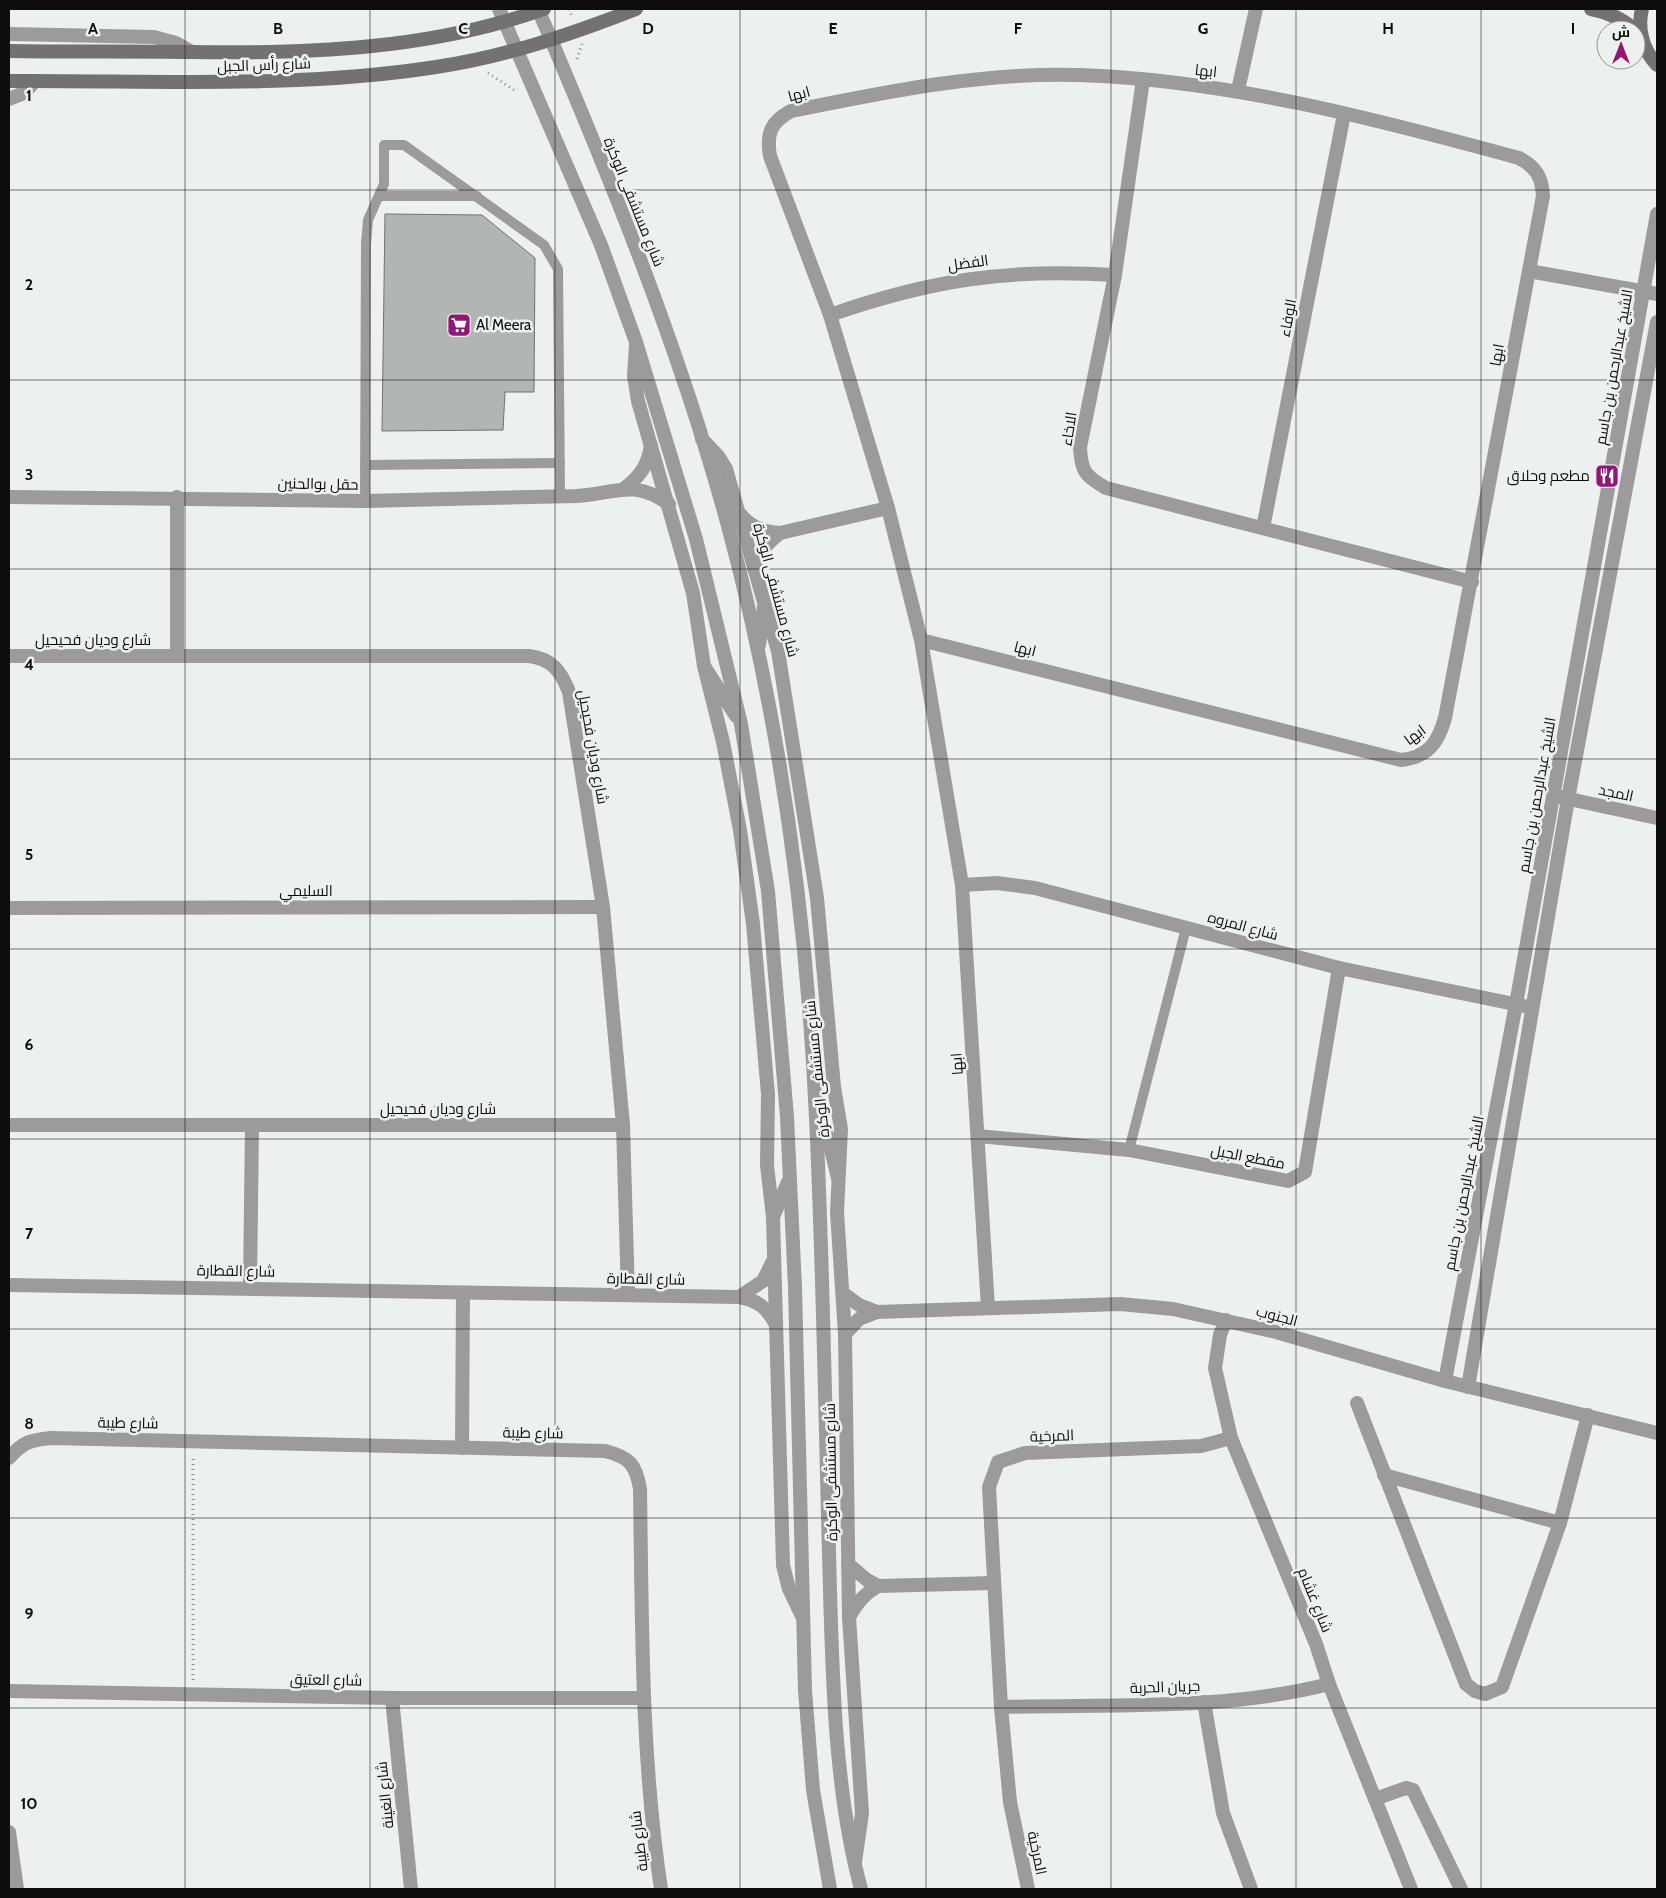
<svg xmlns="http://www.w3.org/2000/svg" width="1666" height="1898" font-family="Cabin,Cairo,sans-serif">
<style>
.building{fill:#b2b6b3;stroke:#6e736f}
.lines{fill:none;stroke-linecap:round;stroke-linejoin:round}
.path{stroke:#888b89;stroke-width:3;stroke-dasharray:1 4;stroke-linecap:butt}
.service{stroke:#9c9a9b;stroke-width:10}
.minor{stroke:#9c9a9b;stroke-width:14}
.tertiary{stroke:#9c9a9b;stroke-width:14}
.secondary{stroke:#747173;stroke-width:14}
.grid{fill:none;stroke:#0c0d0c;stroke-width:1;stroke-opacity:0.55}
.labels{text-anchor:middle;stroke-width:5;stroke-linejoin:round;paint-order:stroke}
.street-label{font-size:15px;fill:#0c0d0c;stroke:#ecf1ee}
.poi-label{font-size:15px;fill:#0c0d0c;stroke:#ecf1ee;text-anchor:start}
.grid-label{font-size:16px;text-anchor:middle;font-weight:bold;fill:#0c0d0c;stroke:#ecf1ee;stroke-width:5;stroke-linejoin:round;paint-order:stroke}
</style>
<rect width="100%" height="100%" fill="#ecf1ee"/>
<polygon class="building" points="385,214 482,215 535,258 534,392 505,392 503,430 382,431"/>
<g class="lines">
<g class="path">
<polyline points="569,9 572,17"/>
<polyline points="577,59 582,44"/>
<polyline points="488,73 514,90 518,89"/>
<polyline points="193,1680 193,1456"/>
</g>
<g class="service">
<polyline points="379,196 477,196"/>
<polyline points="365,465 560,463"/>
<polyline points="365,501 366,244 368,220 384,184 384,145 404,145 544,245 558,269 560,496"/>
<polyline points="1129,1150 1186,928"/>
</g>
<g class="minor">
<polyline points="9,34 154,37 176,43 192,52"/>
<path d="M 1143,80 L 1115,275 L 1080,447 C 1081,471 1085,476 1106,488 L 1472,582"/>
<polyline points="1238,90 1256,9"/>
<polyline points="9,99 24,93 35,81"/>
<polyline points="1529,271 1657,294"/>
<path d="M 830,315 C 930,280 1009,268 1115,275"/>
<polyline points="636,345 634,376 638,401 693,593 704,666 723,742 740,830 753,924 768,1094 767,1165 773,1217 783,1565 789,1589 803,1618"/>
<polyline points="702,439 718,456 726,469 778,651 817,898 834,1087 841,1129 837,1212 845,1334 849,1617 862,1813 855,1862"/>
<path d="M 625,488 C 641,475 648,465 651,445"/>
<path d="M 9,497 L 365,501 L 576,496 C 616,494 632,478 669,504"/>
<polyline points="177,497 177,656"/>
<path d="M 739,513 C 751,527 762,532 780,533 L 888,508"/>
<polyline points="1263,528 1344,114"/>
<path d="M 754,569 C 759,552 766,544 780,533"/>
<path d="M 921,640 L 1401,760 C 1428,757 1438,743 1445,718 L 1543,196 C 1542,177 1536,167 1519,158 C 1376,119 1228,80 1079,75 C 981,72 885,92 791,111 C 771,122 766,133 770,156 L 830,315 L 888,508 L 921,640 L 962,885 L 988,1308"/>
<path d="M 9,656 L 529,656 C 552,659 561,671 569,692 L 603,907 L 623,1125 L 628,1295"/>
<polyline points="1560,797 1657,818"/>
<polyline points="962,885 997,883 1035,888 1339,968 1524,1006"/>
<polyline points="9,908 603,907"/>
<polyline points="9,1125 623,1125"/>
<polyline points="978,1136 1129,1150 1288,1181 1305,1172 1339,968"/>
<path d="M 9,1285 L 739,1297 C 757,1300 768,1308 776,1325"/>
<polyline points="250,1287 252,1125"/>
<polyline points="843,1293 859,1305 877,1312 1120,1304 1173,1309 1276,1332 1445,1381 1657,1433"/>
<polyline points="739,1297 763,1281 772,1263"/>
<polyline points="1226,1320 1220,1335 1215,1368 1231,1438 1316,1644 1329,1684 1411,1889"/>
<polyline points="845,1334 859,1319 877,1312"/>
<polyline points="1445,1381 1516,1004 1657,214"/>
<polyline points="1468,1387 1568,799 1657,322"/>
<polyline points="1357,1403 1466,1684 1475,1691 1485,1694 1502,1687 1560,1523 1588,1415"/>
<polyline points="462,1448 463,1293"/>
<path d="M 9,1458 C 23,1442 30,1440 51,1438 L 605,1451 C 629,1457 636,1464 640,1489 C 642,1623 641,1757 661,1889"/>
<polyline points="1384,1475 1560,1523"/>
<polyline points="848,1564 867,1580 878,1586 993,1583"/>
<path d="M 849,1617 C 857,1603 864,1594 878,1586"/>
<polyline points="9,1691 392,1698 643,1698"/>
<polyline points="392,1698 411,1889"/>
<polyline points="1204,1702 1223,1813 1251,1889"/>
<path d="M 1001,1707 C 1108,1704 1224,1711 1329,1684"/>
<polyline points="1375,1799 1406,1788 1413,1790 1461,1889"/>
<polyline points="9,1832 17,1889"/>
<polyline points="1028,1889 1010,1802 1001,1707 989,1487 998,1462 1025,1453 1201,1446 1231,1438"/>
</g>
<g class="tertiary">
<polyline points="499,9 601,245 636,342 696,539 741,724 768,891 787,1117 795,1287 805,1690 813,1790 830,1889"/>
<path d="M 538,9 C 610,177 680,349 728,526 C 780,719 807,919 816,1118 C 823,1263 825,1408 829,1553 C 832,1661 833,1786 861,1889"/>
<polyline points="759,645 764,607"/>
<polyline points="704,666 736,716"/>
<polyline points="817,1118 828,1137 838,1178"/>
<polyline points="773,1217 788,1182"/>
</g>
<g class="secondary">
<path d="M 1591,9 C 1608,12 1622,19 1635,30"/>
<path d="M 1642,9 C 1637,29 1643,50 1657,65"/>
<path d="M 9,51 C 70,52 130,51 191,52 C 310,54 431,49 544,9"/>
<path d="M 9,81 C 152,80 294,89 436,67 C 505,57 572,34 636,9"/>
</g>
</g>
<path class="grid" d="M 185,9 L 185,1889M 370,9 L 370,1889M 555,9 L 555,1889M 740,9 L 740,1889M 926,9 L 926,1889M 1111,9 L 1111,1889M 1296,9 L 1296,1889M 1481,9 L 1481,1889M 9,190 L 1657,190M 9,380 L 1657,380M 9,569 L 1657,569M 9,759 L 1657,759M 9,949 L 1657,949M 9,1139 L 1657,1139M 9,1329 L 1657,1329M 9,1518 L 1657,1518M 9,1708 L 1657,1708"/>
<defs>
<g id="supermarket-square" transform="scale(1.25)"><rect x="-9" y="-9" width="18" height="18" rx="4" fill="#8f1777" stroke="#ecf1ee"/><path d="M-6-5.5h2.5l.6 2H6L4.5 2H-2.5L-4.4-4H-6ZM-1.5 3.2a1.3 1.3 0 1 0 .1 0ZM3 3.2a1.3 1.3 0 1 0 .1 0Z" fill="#fff"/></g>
<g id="restaurant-square" transform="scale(1.25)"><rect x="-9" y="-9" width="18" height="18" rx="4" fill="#8f1777" stroke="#ecf1ee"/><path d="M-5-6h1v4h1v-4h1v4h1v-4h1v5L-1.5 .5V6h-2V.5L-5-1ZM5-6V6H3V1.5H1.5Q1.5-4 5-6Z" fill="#fff"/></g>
</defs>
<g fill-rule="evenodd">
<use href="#supermarket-square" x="459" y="325"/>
<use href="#restaurant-square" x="1607" y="476"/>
</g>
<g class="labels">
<g class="street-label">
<text transform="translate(264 65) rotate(-2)" y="5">شارع رأس الجبل</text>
<text transform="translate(1206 71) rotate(6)" y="5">ابها</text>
<text transform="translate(799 94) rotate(-15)" y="5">ابها</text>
<text transform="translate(634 202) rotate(68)" y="5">شارع مستشفى الوكرة</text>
<text transform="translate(968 263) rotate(-8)" y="5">الفضل</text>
<text transform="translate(1288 318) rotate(-79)" y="5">الوفاء</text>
<text transform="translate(1497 355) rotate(-80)" y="5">ابها</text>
<text transform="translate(1614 367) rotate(-80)" y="5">الشيخ عبدالرحمن بن جاسم</text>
<text transform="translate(1069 429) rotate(-81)" y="5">الاخاء</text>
<text transform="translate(318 484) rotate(1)" y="5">حقل بوالحنين</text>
<text transform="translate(776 590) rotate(75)" y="5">شارع مستشفى الوكرة</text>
<text x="93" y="645">شارع وديان فحيحيل</text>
<text transform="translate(1025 649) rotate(14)" y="5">ابها</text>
<text transform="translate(1415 735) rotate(-37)" y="5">ابها</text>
<text transform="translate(593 747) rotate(80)" y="5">شارع وديان فحيحيل</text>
<text transform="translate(1616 793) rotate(12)" y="5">المجد</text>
<text transform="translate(1537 795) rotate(-80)" y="5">الشيخ عبدالرحمن بن جاسم</text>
<text x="306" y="896">السليمي</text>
<text transform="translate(1243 926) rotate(15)" y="5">شارع المروه</text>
<text transform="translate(957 1064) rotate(-94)" y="5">ابها</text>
<text transform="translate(817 1069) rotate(-96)" y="5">شارع مستشفى الوكرة</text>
<text x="438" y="1114">شارع وديان فحيحيل</text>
<text transform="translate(1248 1157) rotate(11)" y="5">مقطع الجبل</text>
<text transform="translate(1464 1193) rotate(-79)" y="5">الشيخ عبدالرحمن بن جاسم</text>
<text transform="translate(236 1271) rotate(1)" y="5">شارع القطارة</text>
<text transform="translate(646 1279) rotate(1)" y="5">شارع القطارة</text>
<text transform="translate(1277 1316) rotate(15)" y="5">الجنوب</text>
<text transform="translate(128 1423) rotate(1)" y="5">شارع طيبة</text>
<text transform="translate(533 1433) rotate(1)" y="5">شارع طيبة</text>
<text transform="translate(1052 1436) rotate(-2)" y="5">المرخية</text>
<text transform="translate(831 1472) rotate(-91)" y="5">شارع مستشفى الوكرة</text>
<text transform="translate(1315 1600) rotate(68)" y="5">شارع غشام</text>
<text transform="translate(326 1680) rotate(1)" y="5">شارع العتيق</text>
<text transform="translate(1165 1687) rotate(-2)" y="5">جريان الحربة</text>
<text transform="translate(385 1795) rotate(-96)" y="5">شارع الغينة</text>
<text transform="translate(639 1841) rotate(-97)" y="5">شارع طيبة</text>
<text transform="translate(1037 1853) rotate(78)" y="5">المرخية</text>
</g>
<g class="poi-label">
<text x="476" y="330">Al Meera</text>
<text x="1590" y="481" text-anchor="end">مطعم وحلاق</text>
</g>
</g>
<g class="grid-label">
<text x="93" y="34">A</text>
<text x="278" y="34">B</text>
<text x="463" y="34">C</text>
<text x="648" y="34">D</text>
<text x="833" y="34">E</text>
<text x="1018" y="34">F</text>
<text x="1203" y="34">G</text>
<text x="1388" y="34">H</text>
<text x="1573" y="34">I</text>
<text x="29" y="101">1</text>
<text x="29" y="290">2</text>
<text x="29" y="480">3</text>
<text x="29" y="670">4</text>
<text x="29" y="860">5</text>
<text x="29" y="1050">6</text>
<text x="29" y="1239">7</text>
<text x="29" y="1429">8</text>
<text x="29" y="1619">9</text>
<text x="29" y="1809">10</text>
</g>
<rect width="1666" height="1898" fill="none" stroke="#0c0d0c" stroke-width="20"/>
<g transform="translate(1621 45)"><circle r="24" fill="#ecf1ee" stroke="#929694"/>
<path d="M0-4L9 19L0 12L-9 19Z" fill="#8f1777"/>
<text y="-8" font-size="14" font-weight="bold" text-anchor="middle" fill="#0c0d0c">ش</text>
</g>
</svg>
